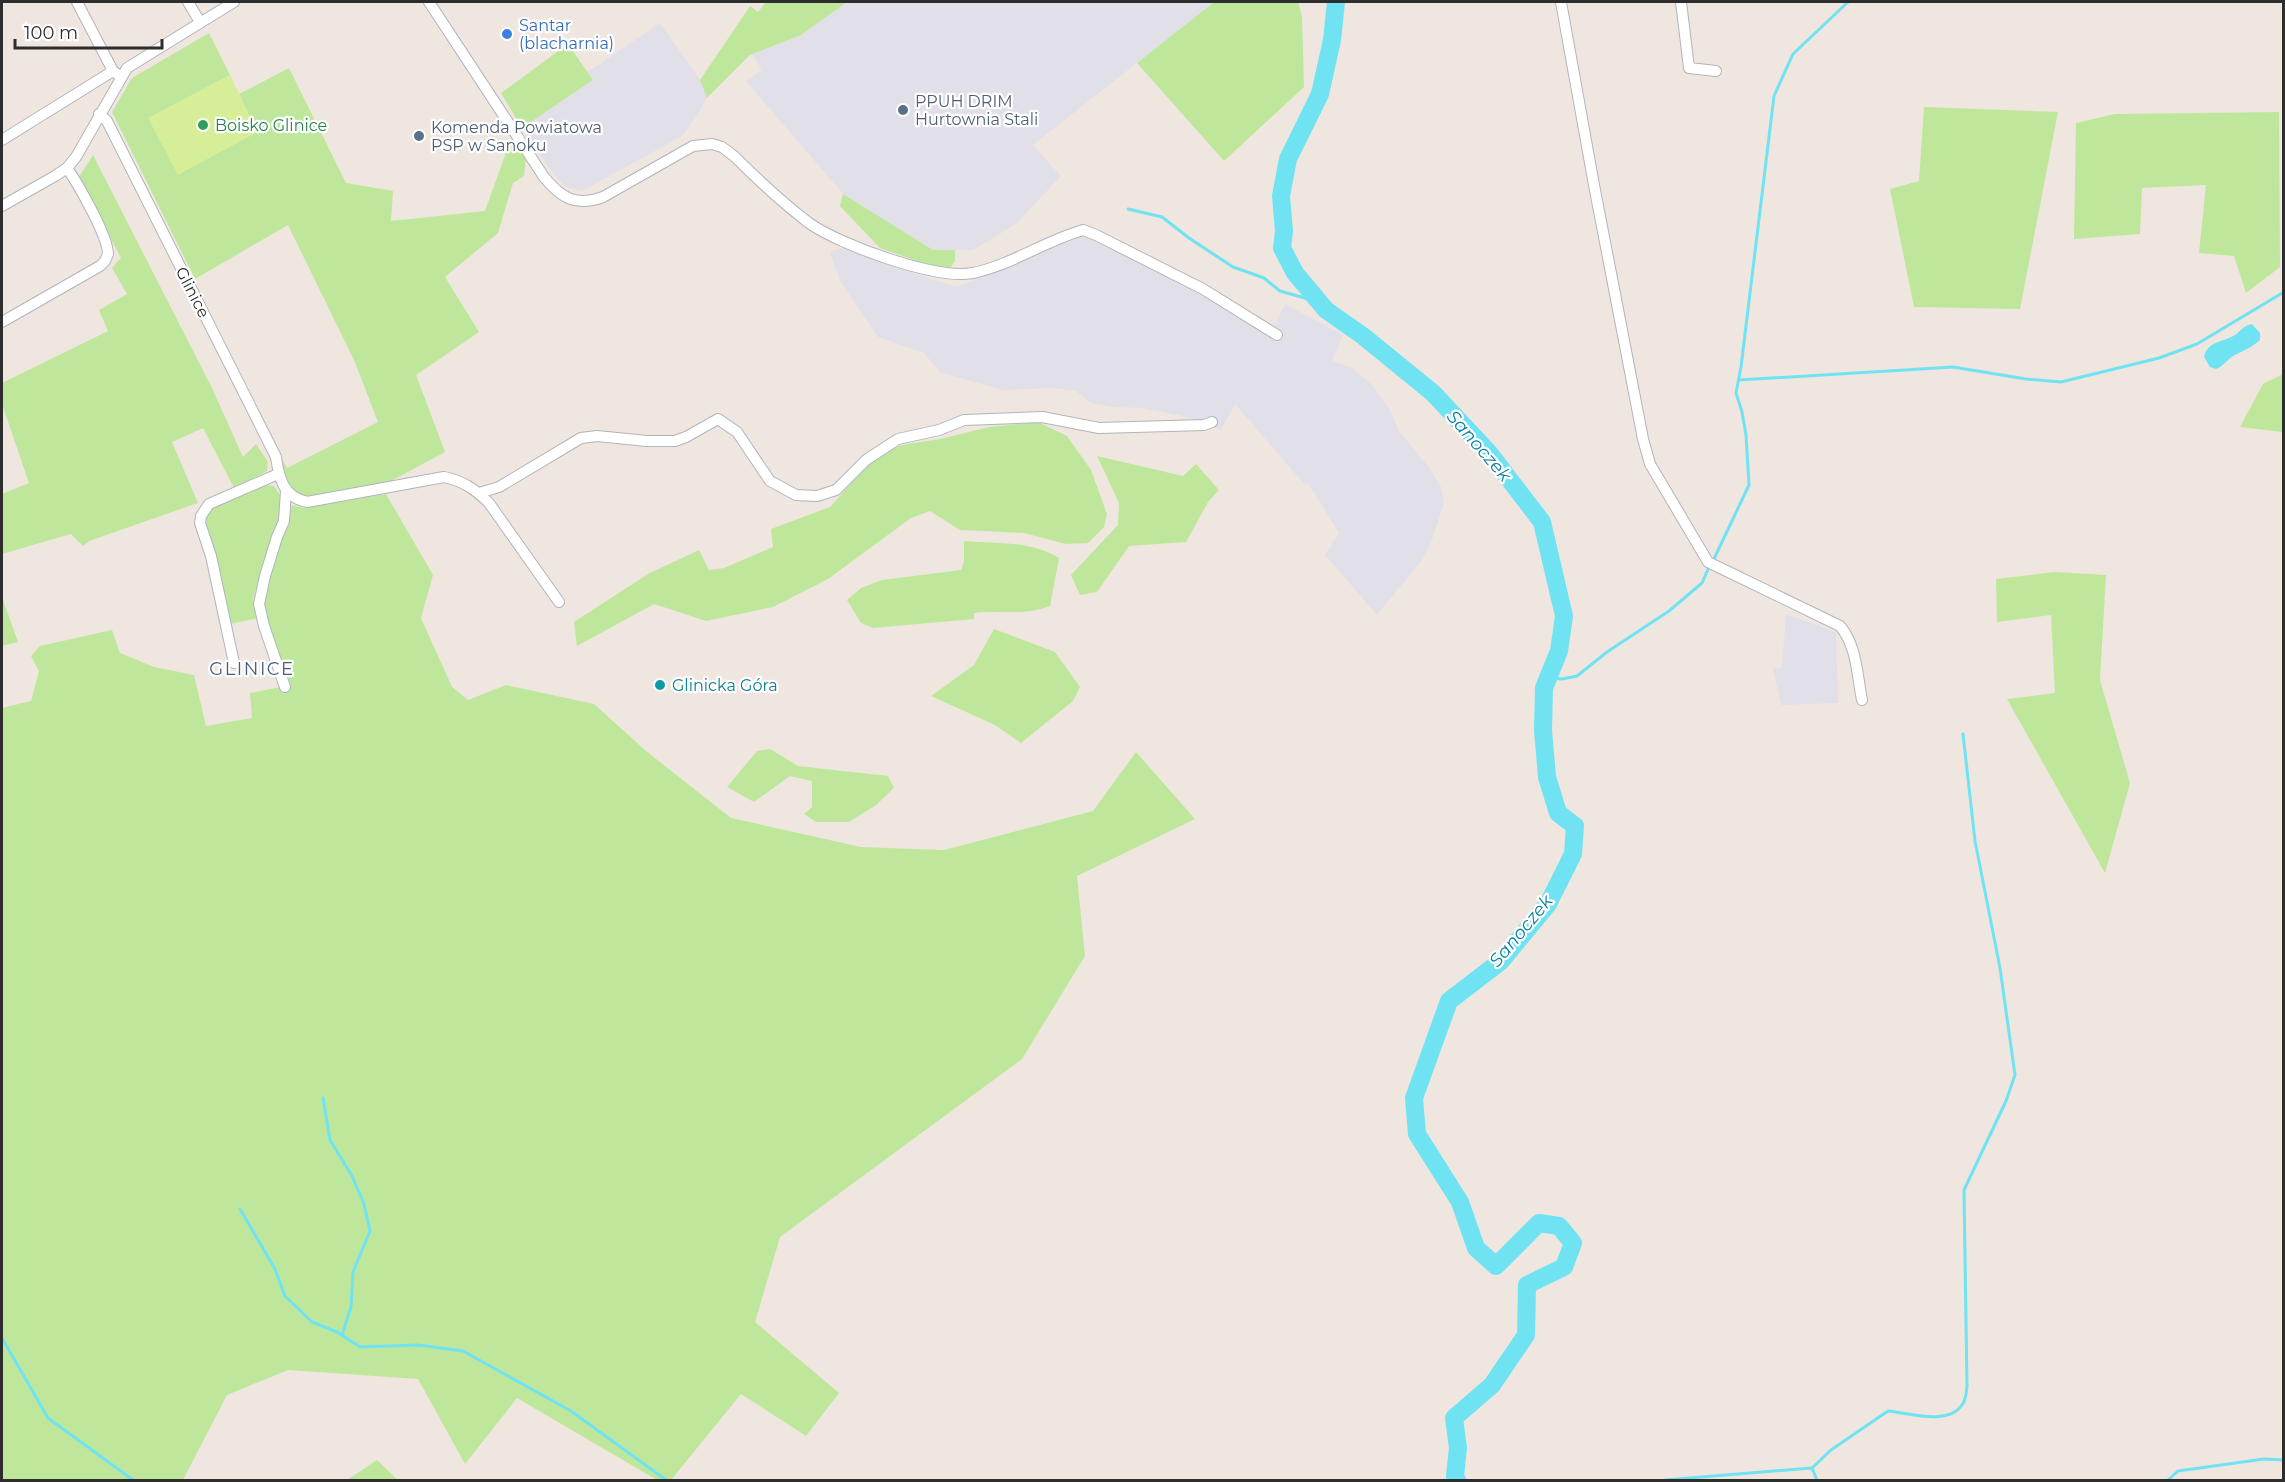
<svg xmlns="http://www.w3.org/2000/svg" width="2285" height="1482" font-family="Montserrat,sans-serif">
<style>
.industrial{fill:#e1e0e8}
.green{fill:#bfe79b}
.pitch{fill:#d5ee97}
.water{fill:#70e3f3}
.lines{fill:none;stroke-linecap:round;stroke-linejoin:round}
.stream{stroke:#70e3f3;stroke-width:3}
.river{stroke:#70e3f3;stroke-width:18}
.street-casing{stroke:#b0b4bd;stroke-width:12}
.street{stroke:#fff;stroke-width:10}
.shop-dot{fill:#3f7fe0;stroke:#fff;stroke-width:2}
.service-dot{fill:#5c6f8a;stroke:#fff;stroke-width:2}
.leisure-dot{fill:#2e9e5b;stroke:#fff;stroke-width:2}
.culture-dot{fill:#0f9aa8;stroke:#fff;stroke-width:2}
.labels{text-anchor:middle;stroke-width:4.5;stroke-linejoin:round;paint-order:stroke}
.shop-label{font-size:16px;fill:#366cbe;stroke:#fff;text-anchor:start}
.service-label{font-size:16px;fill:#4e5e75;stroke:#fff;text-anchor:start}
.leisure-label{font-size:16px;fill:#27864d;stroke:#fff;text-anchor:start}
.street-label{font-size:16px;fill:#2d2d2d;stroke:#fff}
.culture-label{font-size:16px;fill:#0d838f;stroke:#fff;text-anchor:start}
.water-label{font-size:18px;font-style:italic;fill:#09809f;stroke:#fff}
.neighbourhood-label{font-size:18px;letter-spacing:1.5px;fill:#4b5c81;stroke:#fff}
</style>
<rect width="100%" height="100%" fill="#efe6e0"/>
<g class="industrial">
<polygon points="847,2 1214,2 1033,145 1061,176 1016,224 973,250 933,250 843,194 746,81 762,70 752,54 801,35"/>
<polygon points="660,23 700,80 707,98 698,114 682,136 582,191 566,187 555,176 522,128 593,80 588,72"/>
<polygon points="1083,236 1186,285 1265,331 1268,340 1285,304 1343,335 1332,361 1351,367 1371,384 1389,408 1399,431 1429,467 1441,487 1444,503 1432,540 1422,560 1377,615 1325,555 1339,533 1308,483 1305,485 1235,404 1221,430 1213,427 1206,421 1143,408 1110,407 1091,403 1076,391 1053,388 1002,390 940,372 924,353 878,337 840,281 830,252 848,246 893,267 957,287"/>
<polygon points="1786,614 1836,632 1838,703 1781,705 1773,669 1782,667"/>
</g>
<g class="green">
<polygon points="766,2 847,2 801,35 750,55 707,98 700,80 750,6 758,12"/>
<polygon points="1214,2 1298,2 1302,16 1304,87 1224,161 1137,63"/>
<polygon points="209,33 230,75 149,118 178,174 257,132 239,94 289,68 346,183 393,191 391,221 485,211 511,139 526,157 524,176 513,183 498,233 445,277 479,332 416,375 445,452 391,481 311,497 291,495 280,471 281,457 287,468 378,422 354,360 288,225 195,279 112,112 132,78"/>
<polygon points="568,44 593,80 522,128 501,93"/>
<polygon points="1924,107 2058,112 2020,309 1914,307 1890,189 1919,181"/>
<polygon points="2279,112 2280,267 2246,293 2234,256 2199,253 2206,185 2142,188 2140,234 2074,239 2076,123 2115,114"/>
<polygon points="93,155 212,388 243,457 256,444 268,462 267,471 234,488 203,428 172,442 198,503 89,541 83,546 71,534 2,554 2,494 29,483 2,404 2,383 108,331 99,310 127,294 112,268 121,258 79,177"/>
<polygon points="843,194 933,250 955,250 955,261 950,268 940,269 880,248 840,206"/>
<polygon points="2283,374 2283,432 2240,427 2263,384"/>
<polygon points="1038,422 1067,436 1091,470 1107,514 1104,527 1088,543 1066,544 1024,533 960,530 930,511 911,518 828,579 773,607 706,621 654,604 577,646 574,622 648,574 699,550 709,570 724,568 773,547 771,529 830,507 875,457 902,445 940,439 989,427"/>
<polygon points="1097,456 1183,476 1196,464 1219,490 1208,502 1186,542 1129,546 1097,592 1080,595 1071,575 1118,525 1119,503"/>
<polygon points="266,485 274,486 280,495 279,522 270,543 253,599 259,618 230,624 216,555 205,519 213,507"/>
<polygon points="386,494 433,575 421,618 452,687 468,700 506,685 594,704 646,751 731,818 861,847 944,850 1093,811 1136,752 1195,819 1077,876 1085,956 1022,1059 780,1237 755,1322 839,1393 806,1436 741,1394 671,1480 657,1480 517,1398 465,1464 418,1379 288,1370 227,1395 183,1480 2,1480 2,708 31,701 39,671 31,656 40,646 112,630 120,653 154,667 194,675 206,726 252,718 250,693 281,687 263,605 272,561 285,532 292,505 304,508"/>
<path d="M 964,541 C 996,544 1030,540 1059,558 L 1050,606 C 1025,616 1000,610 974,613 L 974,619 L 873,628 L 861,623 L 847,600 L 861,588 L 882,580 L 961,570 L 964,561 Z"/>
<polygon points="2054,572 2106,575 2100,680 2130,783 2105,873 2007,699 2055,693 2051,615 1997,622 1996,579"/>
<polygon points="2,597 18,642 2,646"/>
<polygon points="994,629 1055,652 1080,687 1073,701 1021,743 995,725 931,696 974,665"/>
<polygon points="770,749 798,766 888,776 894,788 876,805 849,822 816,822 804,814 812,807 812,781 790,776 754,802 727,787 757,751"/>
<polygon points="377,1460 398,1480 347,1480"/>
</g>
<polygon class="pitch" points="230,75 257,132 178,175 148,118"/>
<path class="water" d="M 2252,324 L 2260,333 L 2260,340 C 2251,348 2244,350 2235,355 C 2227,359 2225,365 2216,369 L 2210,367 L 2204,357 C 2207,341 2224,342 2235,335 C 2242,330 2243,326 2252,324 Z"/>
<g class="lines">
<g class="stream">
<polyline points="1128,209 1162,217 1189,238 1233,267 1264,278 1280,291 1305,298 1314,296"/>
<polyline points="1739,380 1953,367 2026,379 2061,382 2159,358 2197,344 2284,292"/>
<polyline points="1713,561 1749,485 1746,435 1742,412 1736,393 1741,367 1774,96 1793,54 1848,2"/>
<polyline points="1548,678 1562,679 1577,676 1607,652 1669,611 1702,583 1709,567"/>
<polyline points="323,1098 330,1140 352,1176 364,1204 370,1231 353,1272 351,1307 342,1335"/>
<polyline points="240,1209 275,1269 285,1296 312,1322 337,1332 360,1347 418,1345 463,1351 571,1411 666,1480"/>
<polyline points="2,1338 48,1418 133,1480"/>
<path d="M 1812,1468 L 1831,1450 L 1888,1411 C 1909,1413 1948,1426 1962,1405 C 1966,1400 1966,1393 1967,1387 L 1964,1190 L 2006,1101 L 2015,1075 L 2000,968 L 1975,841 L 1963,734"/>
<polyline points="1665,1480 1812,1468 1817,1480"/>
<polyline points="2168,1480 2178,1471 2264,1459 2284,1460"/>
</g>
<polyline class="river" points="1336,2 1332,40 1320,94 1288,159 1281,196 1284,231 1282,248 1295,273 1326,310 1363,336 1433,393 1490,454 1542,522 1564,616 1559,651 1544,688 1543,730 1547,777 1558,813 1575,826 1573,854 1548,904 1501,961 1449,1001 1414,1098 1417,1134 1460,1202 1476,1248 1496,1266 1539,1223 1559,1226 1573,1243 1564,1267 1527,1285 1526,1335 1492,1385 1454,1418 1458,1448 1455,1476 1457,1480"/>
<g class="street-casing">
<g id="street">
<polyline points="77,2 113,71"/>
<polyline points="188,2 200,22"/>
<path d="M 429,2 L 544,177 C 561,198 576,207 603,197 L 693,146 L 712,144 L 722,147 L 734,156 C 757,179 783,203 809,223 C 840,245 936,280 973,273 C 1011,265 1045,241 1083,230 L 1096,235 L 1203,289 L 1277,335"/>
<path d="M 1561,2 L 1594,185 L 1643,439 L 1650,464 L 1708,562 L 1840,626 C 1857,646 1857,675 1862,700"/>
<polyline points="1681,2 1689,68 1716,71"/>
<path d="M 99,114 L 107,121 L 276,457 C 279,478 283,497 307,502 L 444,477 C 463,481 475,489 489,503 L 559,602"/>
<polyline points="2,140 113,71 120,76"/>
<polyline points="2,206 55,176 67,168 76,157 127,68 234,2"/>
<path d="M 2,322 L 100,266 L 105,261 L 108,254 C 108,236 78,184 67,168"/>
<polyline points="479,493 499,487 581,438 597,436 647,441 675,441 686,437 718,419 737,432 770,481 796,495 817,496 836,490 866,460 898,439 939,430 964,420 1042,417 1099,428 1204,425 1212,422"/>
<polyline points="234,663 211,556 200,523 201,516 209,504 278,474"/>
<polyline points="285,687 264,626 259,604 265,576 277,537 284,521 286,491"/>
</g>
</g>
<use href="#street" class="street"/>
</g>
<circle class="shop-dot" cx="507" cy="34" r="6"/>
<g class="service-dot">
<circle cx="903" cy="110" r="6"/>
<circle cx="419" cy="136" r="6"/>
</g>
<circle class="leisure-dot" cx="203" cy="125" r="6"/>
<circle class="culture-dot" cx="660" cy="685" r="6"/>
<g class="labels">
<g class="shop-label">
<text x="519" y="31">Santar<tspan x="519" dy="18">(blacharnia)</tspan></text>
</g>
<g class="service-label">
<text x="915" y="107">PPUH DRIM<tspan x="915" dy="18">Hurtownia Stali</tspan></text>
<text x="431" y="133">Komenda Powiatowa<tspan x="431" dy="18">PSP w Sanoku</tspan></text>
</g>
<g class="leisure-label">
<text x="215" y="131">Boisko Glinice</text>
</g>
<g class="street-label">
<text transform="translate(193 292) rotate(63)" y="6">Glinice</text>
</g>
<g class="culture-label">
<text x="672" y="691">Glinicka Góra</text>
</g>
<g class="water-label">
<text transform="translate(1479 446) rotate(49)" y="6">Sanoczek</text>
<text transform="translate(1521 931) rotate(-50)" y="6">Sanoczek</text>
</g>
<g class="neighbourhood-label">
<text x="252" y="675">GLINICE</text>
</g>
</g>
<rect width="2285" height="1482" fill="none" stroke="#2d2d2d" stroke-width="6"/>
<path d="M15 39v9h147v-9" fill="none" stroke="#2d2d2d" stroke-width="3"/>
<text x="24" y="39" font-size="18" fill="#2d2d2d" stroke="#ffffff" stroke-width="4.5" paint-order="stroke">100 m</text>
</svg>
